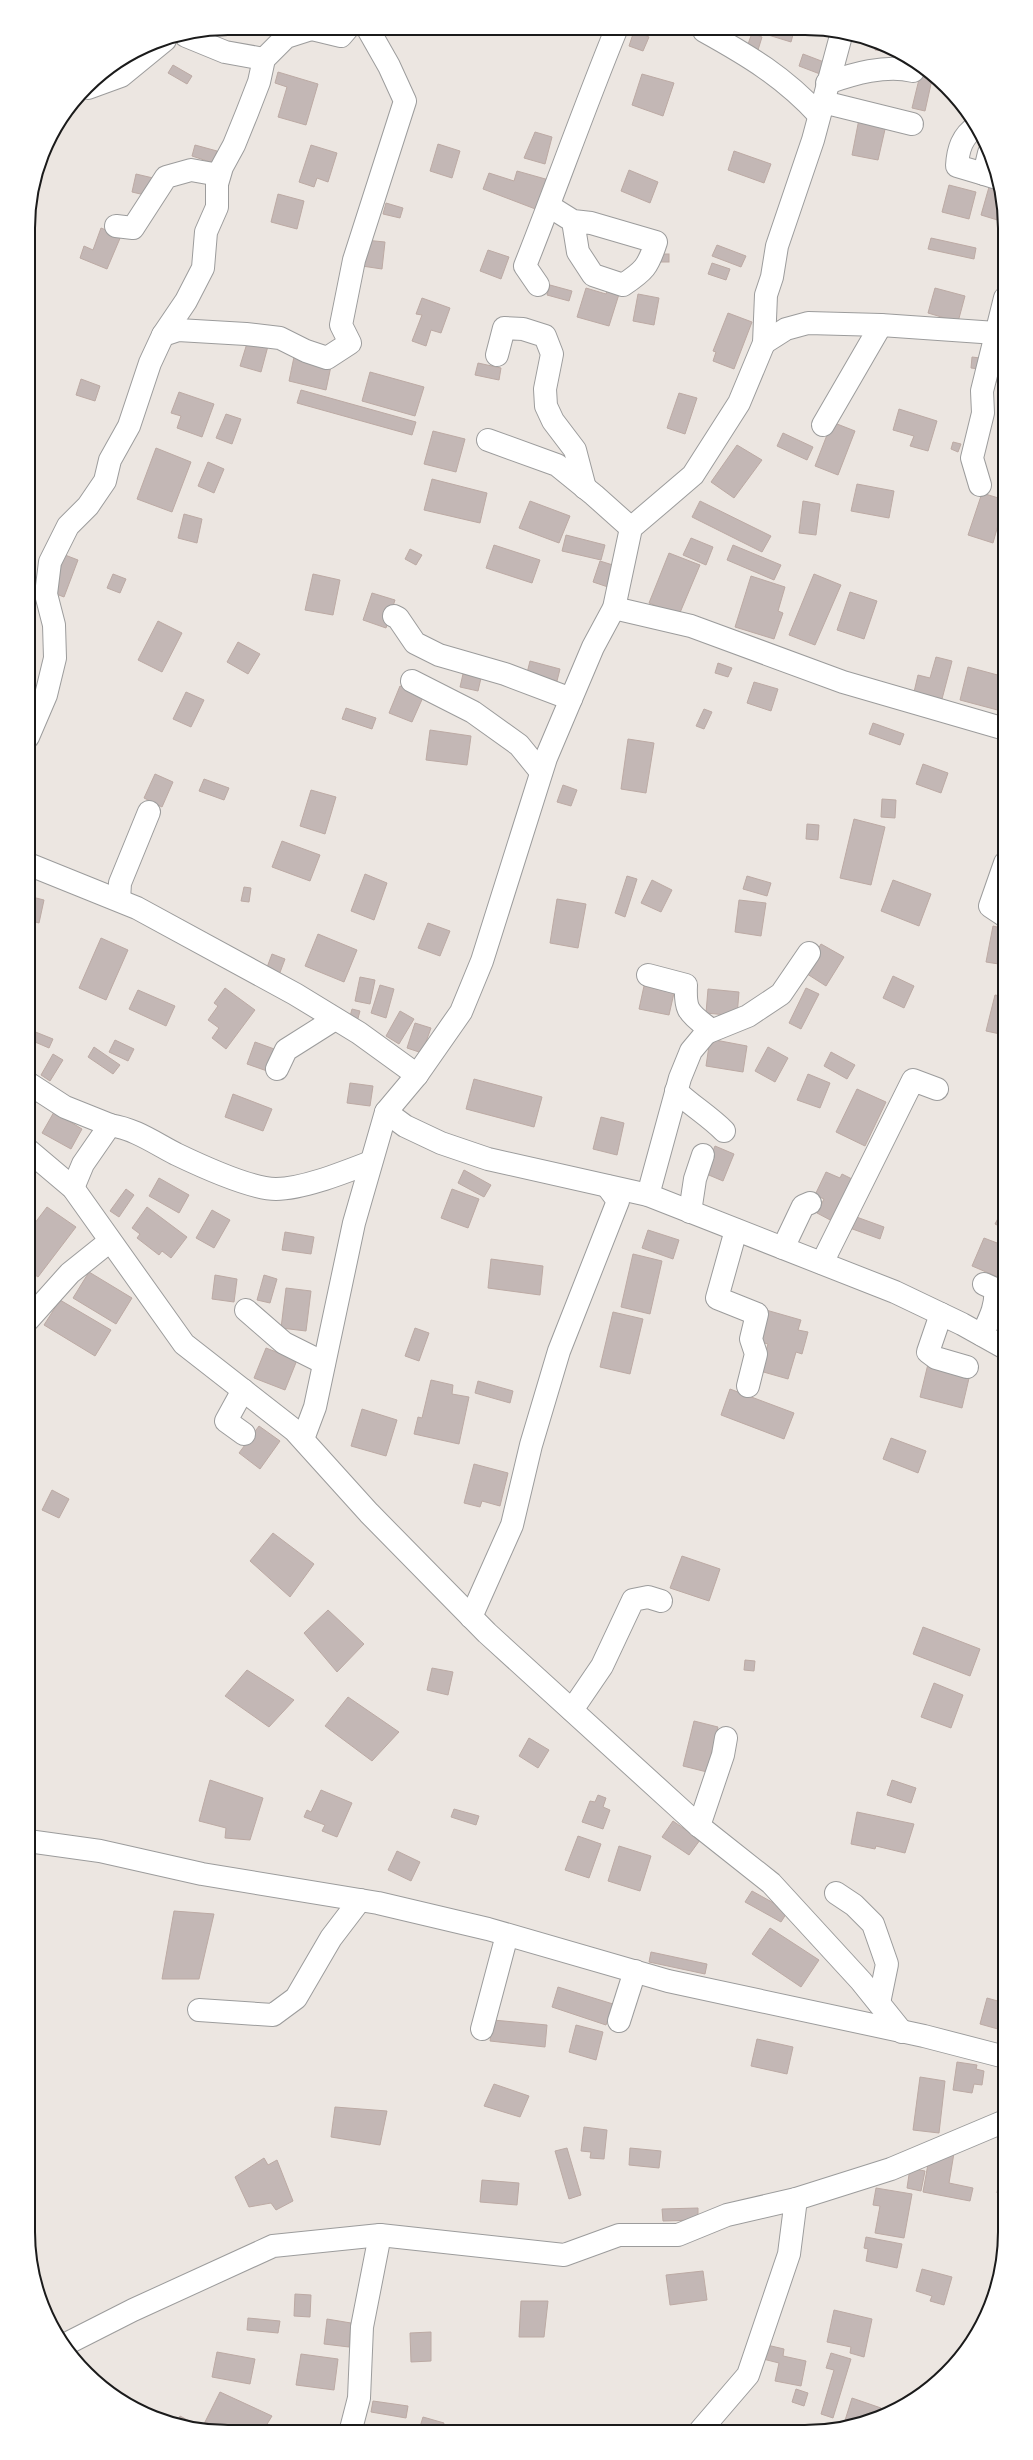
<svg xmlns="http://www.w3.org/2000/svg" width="1033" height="2460" font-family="'Space Grotesk',sans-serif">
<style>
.building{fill:#c3b7b5;stroke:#bcaaa4}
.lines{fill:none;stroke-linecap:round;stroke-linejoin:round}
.minor-casing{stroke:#9c9c9c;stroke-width:24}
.minor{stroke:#fff;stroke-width:22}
.rim{fill:none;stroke:#1b1b1b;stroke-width:2}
</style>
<rect width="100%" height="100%" fill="#ece6e1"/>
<g class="building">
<polygon points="634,31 649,37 643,51 629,46"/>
<polygon points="766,31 794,31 791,42 765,34"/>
<polygon points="752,33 762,37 758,50 747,47"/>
<polygon points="875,42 885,46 884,51 875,50"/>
<polygon points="803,54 824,62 820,74 799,66"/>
<polygon points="173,65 192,76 187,84 168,73"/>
<polygon points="922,67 933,75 925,111 912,108"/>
<polygon points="278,72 318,84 306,125 278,117 287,87 275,83"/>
<polygon points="642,74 674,83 663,116 632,105"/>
<polygon points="859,119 886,125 878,160 852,155"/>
<polygon points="535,132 552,137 545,164 524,158"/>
<polygon points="438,144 460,151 452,178 430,171"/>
<polygon points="195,145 217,151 213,163 192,156"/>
<polygon points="311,145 337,153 328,182 317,178 314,187 299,182"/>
<polygon points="734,151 771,164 764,183 728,170"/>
<polygon points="629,170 658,182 650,203 621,191"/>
<polygon points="517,171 549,180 538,210 483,189 489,173 514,181"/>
<polygon points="136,174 153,178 149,196 132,192"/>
<polygon points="991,180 999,183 1004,222 981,215"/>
<polygon points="949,185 976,192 969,219 942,212"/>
<polygon points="278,194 304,201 297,229 271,222"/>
<polygon points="386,203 403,208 400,218 383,214"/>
<polygon points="101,228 121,236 107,269 80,258 84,246 93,250"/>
<polygon points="931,238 976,248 974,259 928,249"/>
<polygon points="365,240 385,242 382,269 362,266"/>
<polygon points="717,245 746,256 741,267 712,256"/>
<polygon points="488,250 509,257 501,279 480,271"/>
<rect x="659" y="254" width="10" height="8"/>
<polygon points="712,263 730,269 726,280 708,274"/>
<polygon points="550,285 572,291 569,301 547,295"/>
<polygon points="608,287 620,291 609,326 577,317 586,288 606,294"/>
<polygon points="935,288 965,296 958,322 928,313"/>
<polygon points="638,294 659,298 654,325 633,321"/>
<polygon points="422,298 450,308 441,333 431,330 426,346 412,341 422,315 416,314"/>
<polygon points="728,313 752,322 734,369 713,361 716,352 713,351"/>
<polygon points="248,340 268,346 261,372 240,366"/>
<polygon points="999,353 1005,355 1005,384 993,381"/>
<polygon points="294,357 331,366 326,390 289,381"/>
<polygon points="972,357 980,358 979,369 971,368"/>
<polygon points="478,363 501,368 499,380 475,375"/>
<polygon points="370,372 424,387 415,416 362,401"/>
<polygon points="81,379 100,386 95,401 76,395"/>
<polygon points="301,390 416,422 412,435 297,403"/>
<polygon points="179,392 214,404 202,437 177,428 181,416 171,413"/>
<polygon points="679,393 697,398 685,434 667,428"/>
<polygon points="899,409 937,421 928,451 910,446 914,436 893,430"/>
<polygon points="226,414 241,419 232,444 216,438"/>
<polygon points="832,422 855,431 838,475 815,466"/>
<polygon points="433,431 465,439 456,472 424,464"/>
<polygon points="783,433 813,447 807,460 777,446"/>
<polygon points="953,442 961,444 958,452 951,449"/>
<polygon points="737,445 762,460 734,498 711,482"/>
<polygon points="156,448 191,462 172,512 137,499"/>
<polygon points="208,462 224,469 214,493 198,486"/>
<polygon points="432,479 487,493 480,523 424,510"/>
<polygon points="857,484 894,491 889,518 851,511"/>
<polygon points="982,493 1005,500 993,543 968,535"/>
<polygon points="530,501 570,516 559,543 519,528"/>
<polygon points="700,501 771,536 762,552 692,517"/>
<polygon points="803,501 820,504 816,535 799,533"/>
<polygon points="184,514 202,519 197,543 178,538"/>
<polygon points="566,535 605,545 601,560 562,551"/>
<polygon points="691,538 713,547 706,565 683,555"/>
<polygon points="494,545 540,560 532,583 486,568"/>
<polygon points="733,545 781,565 774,580 727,560"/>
<polygon points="410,549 422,555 416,565 405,559"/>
<polygon points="669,553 700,565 679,615 649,603"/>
<polygon points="65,555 78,560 64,597 51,592"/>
<polygon points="600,561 616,566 608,587 593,582"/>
<polygon points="113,574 126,579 120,593 107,588"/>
<polygon points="313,574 340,580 333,615 305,610"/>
<polygon points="814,574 841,585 815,645 789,635"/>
<polygon points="751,576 785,587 778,611 783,613 774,639 735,627"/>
<polygon points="850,592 877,601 864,639 837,630"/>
<polygon points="372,593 395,600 386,628 363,620"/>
<polygon points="158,621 182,633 162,672 138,660"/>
<polygon points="238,642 260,654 248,674 227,662"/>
<polygon points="936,657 952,661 942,699 914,692 918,675 930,678"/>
<polygon points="530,661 560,669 557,681 527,673"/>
<polygon points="718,663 732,668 728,677 715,673"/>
<polygon points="968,667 1005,677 1005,712 960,700"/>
<polygon points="463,674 481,678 478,691 460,687"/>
<polygon points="754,682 778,689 771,711 747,703"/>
<polygon points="400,686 424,695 412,722 389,713"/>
<polygon points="186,692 204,700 191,727 173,719"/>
<polygon points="346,708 376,718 372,729 342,719"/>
<polygon points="704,709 712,712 704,729 696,726"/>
<polygon points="873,723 904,734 900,745 869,734"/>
<polygon points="430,730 471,736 467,765 426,760"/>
<polygon points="628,739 654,743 646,793 621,789"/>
<polygon points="923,764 948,773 941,793 916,784"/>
<polygon points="155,774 173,782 162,807 144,798"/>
<polygon points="204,779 229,788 224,800 199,791"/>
<polygon points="563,785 577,790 571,806 557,802"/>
<polygon points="311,790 336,797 325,834 300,826"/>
<polygon points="882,799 896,800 895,818 881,817"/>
<polygon points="854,819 885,827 871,885 840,878"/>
<polygon points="807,824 819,825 818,840 806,839"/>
<polygon points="282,841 320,855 310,881 272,867"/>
<polygon points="365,874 387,883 374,920 351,911"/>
<polygon points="627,876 637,879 625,917 615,913"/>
<polygon points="747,876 771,883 767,896 743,889"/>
<polygon points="652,880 672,890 661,912 641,903"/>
<polygon points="893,880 931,894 919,926 881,911"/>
<polygon points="244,887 251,888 249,902 241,901"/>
<polygon points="28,896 44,900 39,923 28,920"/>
<polygon points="557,899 586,904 578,948 550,943"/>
<polygon points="739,900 766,903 761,936 735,932"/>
<polygon points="428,923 450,931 440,956 418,948"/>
<polygon points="993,926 1005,929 1005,965 986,962"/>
<polygon points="318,934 357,950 344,982 305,966"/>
<polygon points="101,938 128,950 106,1000 79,988"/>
<polygon points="821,944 844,957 826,986 804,972"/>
<polygon points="272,954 285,959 279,975 266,970"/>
<polygon points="893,976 914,986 904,1008 883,998"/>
<polygon points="360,977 375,980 370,1004 355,1001"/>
<polygon points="380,985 394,989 386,1018 371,1013"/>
<polygon points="644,986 674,993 669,1015 639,1009"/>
<polygon points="225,988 255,1010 226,1049 212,1038 219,1028 208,1020 218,1006 214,1003"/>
<polygon points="806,988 819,994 801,1029 789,1023"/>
<polygon points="708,989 739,992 737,1016 706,1013"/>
<polygon points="138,990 175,1006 166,1026 129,1009"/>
<polygon points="995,995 1005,997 1005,1035 986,1031"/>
<polygon points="352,1009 360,1011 357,1022 349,1020"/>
<polygon points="400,1011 414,1019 399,1044 386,1036"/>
<polygon points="415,1023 431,1028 422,1053 407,1048"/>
<polygon points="28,1029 53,1039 49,1048 28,1039"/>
<polygon points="710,1039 747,1046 743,1072 706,1066"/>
<polygon points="115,1040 134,1049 128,1061 109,1052"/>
<polygon points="255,1042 277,1050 270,1072 247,1064"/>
<polygon points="94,1047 120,1065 113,1074 88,1057"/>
<polygon points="768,1047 788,1058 775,1082 755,1071"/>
<polygon points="831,1052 855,1065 847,1079 824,1066"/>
<polygon points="53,1054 63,1060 50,1081 41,1075"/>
<polygon points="808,1074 830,1083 820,1108 797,1100"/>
<polygon points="474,1079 542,1097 534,1127 466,1109"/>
<polygon points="350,1083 373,1086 370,1106 347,1103"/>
<polygon points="857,1089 886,1102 865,1146 836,1132"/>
<polygon points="233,1094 272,1109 263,1131 225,1117"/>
<polygon points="54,1112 82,1129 71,1149 42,1133"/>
<polygon points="601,1117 624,1123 617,1155 593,1149"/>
<polygon points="715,1146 734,1154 723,1181 704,1173"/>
<polygon points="464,1170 491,1185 484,1197 458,1183"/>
<polygon points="826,1172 840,1178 842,1174 854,1180 834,1222 817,1213 824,1199 815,1195"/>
<polygon points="159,1178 189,1195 179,1213 149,1196"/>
<polygon points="126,1189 134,1195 119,1217 110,1211"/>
<polygon points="452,1189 479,1199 468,1228 441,1218"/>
<polygon points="47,1207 76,1227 38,1277 28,1270 28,1232"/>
<polygon points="147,1207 187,1237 171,1258 162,1251 159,1255 137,1238 140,1234 132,1228"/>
<polygon points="212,1210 230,1220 214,1248 196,1238"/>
<polygon points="1002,1211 1005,1213 1005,1229 995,1224"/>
<polygon points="851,1215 884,1227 880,1239 847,1227"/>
<polygon points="648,1230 679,1240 673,1259 642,1248"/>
<polygon points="285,1232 314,1237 311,1254 282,1250"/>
<polygon points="984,1238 1005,1246 1005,1280 972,1266"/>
<polygon points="633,1254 662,1261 650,1314 621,1307"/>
<polygon points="491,1259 543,1266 540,1295 488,1288"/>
<polygon points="89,1272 132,1298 116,1324 73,1298"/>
<polygon points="215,1275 237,1279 234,1302 212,1299"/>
<polygon points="264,1275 277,1279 270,1303 257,1300"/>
<polygon points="286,1288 311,1291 306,1331 281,1328"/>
<polygon points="60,1300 111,1330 95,1356 44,1325"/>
<polygon points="766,1310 801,1320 798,1330 808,1332 802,1354 796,1352 788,1379 760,1371 768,1344 757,1341"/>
<polygon points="613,1312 643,1319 630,1374 600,1367"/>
<polygon points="1005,1318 1005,1333 999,1331"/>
<polygon points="415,1328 429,1333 419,1361 405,1356"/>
<polygon points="266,1348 297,1360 285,1390 254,1378"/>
<polygon points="928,1364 970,1374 962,1408 920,1397"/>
<polygon points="431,1380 453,1385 452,1394 469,1397 459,1444 414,1434 418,1417 422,1418"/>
<polygon points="478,1381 513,1391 510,1403 475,1393"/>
<polygon points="730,1389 794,1413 784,1439 721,1415"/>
<polygon points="362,1409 397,1420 386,1456 351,1446"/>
<polygon points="259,1426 280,1441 260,1469 239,1453"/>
<polygon points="891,1438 926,1451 918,1473 883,1459"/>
<polygon points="474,1464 508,1473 500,1506 482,1501 480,1507 464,1503"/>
<polygon points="52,1490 69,1499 59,1518 42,1510"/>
<polygon points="273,1533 314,1564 290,1597 250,1561"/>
<polygon points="682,1556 720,1569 709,1601 670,1588"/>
<polygon points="328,1610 364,1644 337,1672 304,1633"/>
<polygon points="923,1627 980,1649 970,1676 913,1654"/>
<polygon points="745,1660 755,1661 754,1671 744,1670"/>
<polygon points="432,1668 453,1672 448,1695 427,1690"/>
<polygon points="247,1670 294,1700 269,1727 225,1696"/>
<polygon points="934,1683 963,1695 951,1728 921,1717"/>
<polygon points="348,1697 399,1732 372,1761 325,1726"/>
<polygon points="694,1721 718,1727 707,1772 683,1766"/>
<polygon points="529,1738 549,1750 538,1768 519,1756"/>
<polygon points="210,1780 263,1798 250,1840 225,1838 226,1828 199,1821"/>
<polygon points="892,1780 916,1788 911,1803 887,1795"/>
<polygon points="321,1790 352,1803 337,1837 322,1831 325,1825 304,1817 307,1810 311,1812"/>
<polygon points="598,1795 606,1798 603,1807 610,1810 603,1829 582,1822 590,1801 595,1802"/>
<polygon points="454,1809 479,1816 476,1825 451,1817"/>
<polygon points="857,1812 914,1824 905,1853 876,1846 875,1849 851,1844"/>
<polygon points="673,1821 700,1840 689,1855 662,1837"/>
<polygon points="578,1836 601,1844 589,1878 565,1870"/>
<polygon points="619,1846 651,1856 640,1891 608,1881"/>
<polygon points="397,1851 420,1862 411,1881 388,1870"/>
<polygon points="752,1891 788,1911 781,1922 745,1902"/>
<polygon points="174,1911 214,1914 199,1979 162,1979"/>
<polygon points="770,1928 819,1960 801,1987 752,1954"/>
<polygon points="651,1952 707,1964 705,1974 649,1962"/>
<polygon points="558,1987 613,2004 606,2025 552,2007"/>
<polygon points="987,1998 1005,2003 1005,2031 980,2024"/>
<polygon points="493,2020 547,2025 545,2047 490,2041"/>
<polygon points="576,2025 603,2032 596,2060 569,2052"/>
<polygon points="757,2039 793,2047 787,2074 751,2066"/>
<polygon points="957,2062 977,2065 976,2069 984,2071 982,2085 974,2084 972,2093 953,2090"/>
<polygon points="920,2077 945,2081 939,2133 913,2130"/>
<polygon points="494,2084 529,2096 520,2117 484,2106"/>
<polygon points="335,2107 387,2111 380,2145 331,2137"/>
<polygon points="584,2127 607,2130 604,2159 590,2158 591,2152 581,2151"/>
<polygon points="567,2148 581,2195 569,2199 555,2151"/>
<polygon points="630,2148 661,2151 659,2168 629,2165"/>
<polygon points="954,2153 949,2183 973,2188 970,2201 923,2192 928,2164"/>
<polygon points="264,2158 268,2165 277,2160 293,2201 276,2210 271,2203 249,2207 235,2177"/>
<polygon points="1002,2158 1005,2159 1005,2194 997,2193"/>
<polygon points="910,2168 925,2171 921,2191 907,2188"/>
<polygon points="482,2180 519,2183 517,2205 480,2202"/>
<polygon points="876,2188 912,2194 904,2238 875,2233 880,2206 873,2205"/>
<polygon points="698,2208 698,2220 663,2221 662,2209"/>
<polygon points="866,2237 902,2244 897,2268 866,2261 868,2249 864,2248"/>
<polygon points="922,2269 952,2277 944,2305 930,2301 932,2296 916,2291"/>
<polygon points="703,2271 707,2300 670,2305 666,2275"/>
<polygon points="295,2294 311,2295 310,2317 294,2316"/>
<polygon points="521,2301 548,2301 544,2337 519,2337"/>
<polygon points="834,2310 872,2319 864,2357 850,2353 851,2347 827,2342"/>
<polygon points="248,2318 280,2321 278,2333 247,2330"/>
<polygon points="327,2319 351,2323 349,2347 324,2344"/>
<polygon points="431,2332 431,2361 411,2362 410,2333"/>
<polygon points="767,2345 784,2349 783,2356 806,2361 801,2386 775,2381 779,2363 763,2359"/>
<polygon points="217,2352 255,2359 250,2384 212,2377"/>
<polygon points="831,2353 851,2359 833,2418 821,2414 834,2370 826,2368"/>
<polygon points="301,2354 338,2359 334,2390 296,2385"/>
<polygon points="796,2389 808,2393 804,2406 792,2402"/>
<polygon points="220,2392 272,2416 264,2429 202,2428"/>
<polygon points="852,2398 881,2408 879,2415 857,2425 843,2427"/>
<polygon points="373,2401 408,2406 406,2418 371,2412"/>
<polygon points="180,2416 191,2422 188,2428 176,2424"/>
<polygon points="423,2417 444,2423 442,2430 419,2430"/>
</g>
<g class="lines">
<g class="minor-casing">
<g id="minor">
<polyline points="312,29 341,36 347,29"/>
<path d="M 704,31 C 749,56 784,77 819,115"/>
<polyline points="186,36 225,52 264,59"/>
<path d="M 827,83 C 853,74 886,64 913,71"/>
<polyline points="88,88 121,76 165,40"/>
<polyline points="823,102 912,124"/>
<path d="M 977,126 C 962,136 958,149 957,166 L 984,174"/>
<polyline points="989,153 984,174 997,178"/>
<path d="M 549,206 L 573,221 L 591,223 L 656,242 C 648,267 644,271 623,285 L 593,275 L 578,252 L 573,221"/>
<polyline points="116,226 133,228 166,177 191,170 219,175"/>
<path d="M 538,285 L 525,266 C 556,188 584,108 616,30"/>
<polyline points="163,335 186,301 203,268 206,232 217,207 217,184 222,167 234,145 247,113 259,82 264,59 286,37 311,29"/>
<polyline points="764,343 786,329 808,323 881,325 996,333 1005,337"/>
<polyline points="497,355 504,328 523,329 545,336 552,354 545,389 546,406 553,421 575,450 585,488"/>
<polyline points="823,425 881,325"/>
<polyline points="488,440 557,465 594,495 631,528"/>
<polyline points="980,485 972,458 983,413 982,391 1005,298"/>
<polyline points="614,608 691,626 843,682 1005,729"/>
<polyline points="394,616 398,618 415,643 439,655 505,674 571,699"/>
<polyline points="412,681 473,712 519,745 541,772"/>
<polyline points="28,737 46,695 55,658 54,625 46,594 50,562 68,526 88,506 105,481 110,460 129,426 150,363 163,335 178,330 246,334 280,338 306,351 327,358 350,343 341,325 354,260 405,101 389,66 368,29"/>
<polyline points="28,864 137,908 295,994 359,1033 417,1075"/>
<polyline points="119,900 120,883 149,812"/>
<polyline points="1005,916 990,906 1005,863"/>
<path d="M 648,975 L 686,985 C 685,1008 687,1012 706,1026 L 706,1033 L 691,1051 L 680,1078 L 648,1195"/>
<polyline points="706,1033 748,1016 781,994 809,953"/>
<polyline points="277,1069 286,1050 335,1019"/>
<polyline points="28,1083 65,1107 110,1125"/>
<path d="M 676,1091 C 692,1106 709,1116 724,1131"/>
<polyline points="386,1112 405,1126 441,1143 488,1159 648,1195 895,1292 962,1324 1005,1348"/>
<polyline points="28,1150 73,1188 184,1344 294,1430 369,1513 487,1633 699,1826 771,1883 861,1981 902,2032"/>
<path d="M 73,1188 L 83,1164 L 110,1125 C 135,1129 153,1142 176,1154 C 199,1165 251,1189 276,1189 C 303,1189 345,1172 371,1162"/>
<polyline points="690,1212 695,1179 703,1155"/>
<polyline points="736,1230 717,1298 757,1314 751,1339 756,1354 748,1386"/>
<polyline points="783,1248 803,1206 810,1203"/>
<polyline points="822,1263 913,1080 937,1089"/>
<polyline points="246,1310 284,1343 324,1363"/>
<polyline points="941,1314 928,1352 936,1358 967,1367"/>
<polyline points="28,1320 70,1273 110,1241"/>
<path d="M 982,1335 C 989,1320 997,1306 995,1289 L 984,1284"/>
<polyline points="243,1390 226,1421 244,1434"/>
<polyline points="303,1439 315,1407 354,1223 386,1112 417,1075 461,1012 482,961 546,758 593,647 614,608 631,528 693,475 739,403 764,343 766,295 772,277 777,246 813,140 842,32"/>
<polyline points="471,1617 512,1525 531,1445 559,1351 618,1201 607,1186"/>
<polyline points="572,1710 602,1666 633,1600 648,1597 661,1601"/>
<polyline points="699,1826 723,1755 726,1738"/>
<polyline points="28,1841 100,1851 202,1874 378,1903 488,1929 668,1981 924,2036 1005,2057"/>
<polyline points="836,1893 854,1905 873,1924 887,1964 879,2003"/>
<polyline points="199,2010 273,2015 296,1998 331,1938 360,1900"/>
<polyline points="619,2021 635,1971"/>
<polyline points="482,2029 507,1935"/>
<polyline points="64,2345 133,2310 273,2246 380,2235 564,2255 619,2235 678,2235 727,2215 796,2199 891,2169 1005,2121"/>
<polyline points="351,2429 359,2398 362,2327 380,2235"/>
<polyline points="700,2431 748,2375 789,2254 796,2199"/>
</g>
</g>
<use href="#minor" class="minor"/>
</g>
<path d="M0 0H1033V2460H0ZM228 35H805A193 193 0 0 1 998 228V2232A193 193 0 0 1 805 2425H228A193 193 0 0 1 35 2232V228A193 193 0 0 1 228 35Z" fill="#fff" fill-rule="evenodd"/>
<path class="rim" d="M228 35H805A193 193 0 0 1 998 228V2232A193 193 0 0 1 805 2425H228A193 193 0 0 1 35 2232V228A193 193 0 0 1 228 35Z"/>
</svg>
